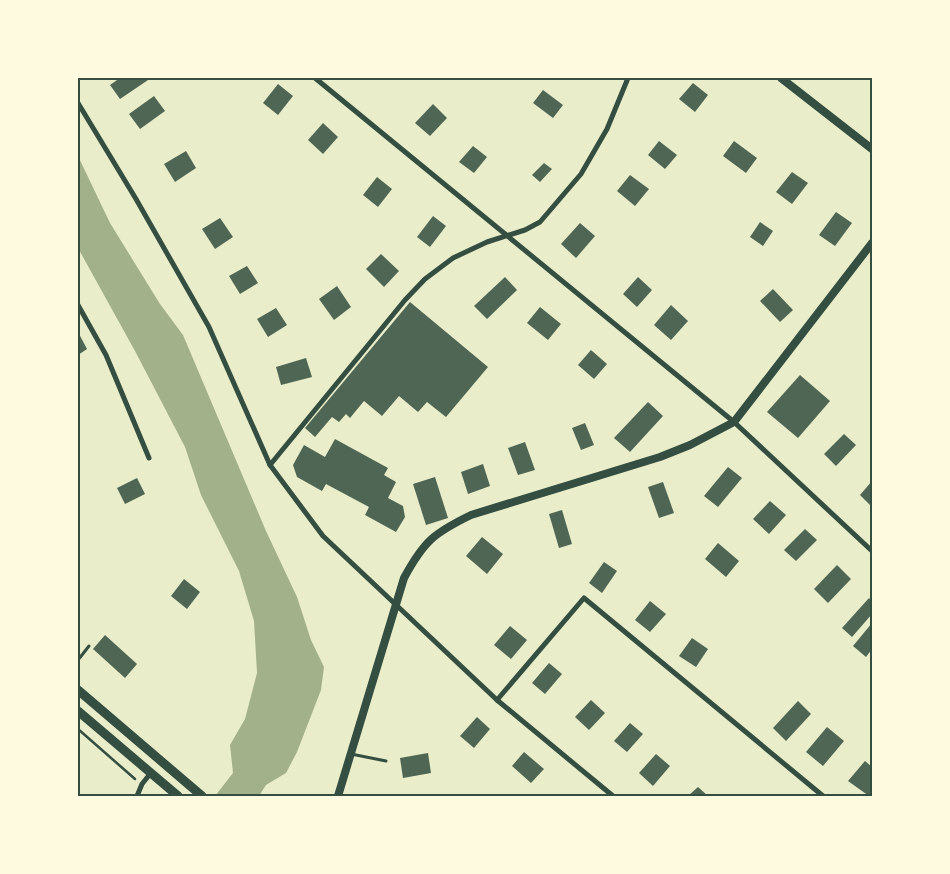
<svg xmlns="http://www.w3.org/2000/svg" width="950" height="874" font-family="Montserrat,sans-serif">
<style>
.water{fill:#a3b18a}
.building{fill:#4f6655}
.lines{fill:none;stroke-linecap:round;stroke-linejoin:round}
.path{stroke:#344e41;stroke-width:2.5}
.service{stroke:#344e41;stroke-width:3}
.minor{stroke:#344e41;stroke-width:5}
.tertiary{stroke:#344e41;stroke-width:8}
.secondary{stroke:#344e41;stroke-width:9}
.neatline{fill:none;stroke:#344e41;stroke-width:2}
</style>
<rect width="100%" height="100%" fill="#e9edc9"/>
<polygon class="water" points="78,156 110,223 160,304 183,335 266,531 297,597 311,640 324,667 321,690 297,752 286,773 266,785 259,796 215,796 233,773 230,745 245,719 257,673 254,621 239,571 201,495 185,447 135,351 78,248"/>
<g class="building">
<polygon points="120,78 151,78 120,99 110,85"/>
<polygon points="693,83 708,95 695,112 679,99"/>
<polygon points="278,84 293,96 278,115 263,103"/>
<polygon points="543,90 563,105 553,118 533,103"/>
<polygon points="154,96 165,111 140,129 129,114"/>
<polygon points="433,104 447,118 430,136 415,123"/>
<polygon points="323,123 338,137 323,154 308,140"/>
<polygon points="659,141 677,155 665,169 648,155"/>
<polygon points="734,141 757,158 746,173 723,156"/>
<polygon points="473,146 487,157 474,173 459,162"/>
<polygon points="186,151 196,168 175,182 164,164"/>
<polygon points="544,163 552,169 540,182 532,175"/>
<polygon points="792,172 808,183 792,204 776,192"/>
<polygon points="630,175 649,189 635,206 617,191"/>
<polygon points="377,177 392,189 378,207 363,195"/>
<polygon points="836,212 852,223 835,246 819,235"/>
<polygon points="433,216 446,226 430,247 417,237"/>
<polygon points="220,218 233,237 215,249 202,229"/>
<polygon points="760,222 773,231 763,246 750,237"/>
<polygon points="580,223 595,236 576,258 561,244"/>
<polygon points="381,254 399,271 384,287 366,269"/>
<polygon points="247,266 258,283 240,294 229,276"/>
<polygon points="505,277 517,290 487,319 474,306"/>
<polygon points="638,277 652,290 637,307 623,294"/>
<polygon points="337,286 351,307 334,320 319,299"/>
<polygon points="773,289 793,310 780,322 760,301"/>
<polygon points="410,302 488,367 446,417 427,402 418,412 399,396 382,416 364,401 350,418 346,414 339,422 332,417 315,437 305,428"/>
<polygon points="671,305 688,321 671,340 654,325"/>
<polygon points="540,307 561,324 548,340 527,323"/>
<polygon points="276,308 287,325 268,337 257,319"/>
<polygon points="78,332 87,349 78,355"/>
<polygon points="591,350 607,364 594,379 578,365"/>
<polygon points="306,358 312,377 281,385 276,367"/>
<polygon points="800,375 830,401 798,438 767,412"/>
<polygon points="648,402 663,416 630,452 614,438"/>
<polygon points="585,423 594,445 581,450 572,428"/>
<polygon points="844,434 856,445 836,466 824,454"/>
<polygon points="335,439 388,468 384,475 396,482 388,498 403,506 405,517 396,532 365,515 369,507 326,484 322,491 297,477 293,465 304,445 325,457"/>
<polygon points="525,442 535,470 518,475 508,448"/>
<polygon points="483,464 490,486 468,494 461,472"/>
<polygon points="728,467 742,478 718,507 704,496"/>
<polygon points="435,477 448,518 426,525 413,484"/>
<polygon points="137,478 145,494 125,504 117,488"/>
<polygon points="872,481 872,507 860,495"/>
<polygon points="663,482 674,513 659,518 648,487"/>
<polygon points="770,501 786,515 769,534 753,519"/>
<polygon points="562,510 572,544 559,548 549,514"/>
<polygon points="805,529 817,540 796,561 784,550"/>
<polygon points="482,537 503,554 487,574 466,556"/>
<polygon points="718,543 739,561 726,577 705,559"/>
<polygon points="604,562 617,571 602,593 589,583"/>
<polygon points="837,565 851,579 828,603 814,589"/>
<polygon points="184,579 200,592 187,609 171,596"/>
<polygon points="869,598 872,601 872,614 852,637 842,628"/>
<polygon points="650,601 666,614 650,632 635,620"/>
<polygon points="872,623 872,649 866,657 853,646"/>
<polygon points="510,626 527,640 511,659 494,645"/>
<polygon points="105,635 137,664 125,678 93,649"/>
<polygon points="692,638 708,649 696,667 679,656"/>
<polygon points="549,663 562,674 545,694 532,683"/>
<polygon points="591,700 605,713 589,730 575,717"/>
<polygon points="798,701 811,714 786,741 773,728"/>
<polygon points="477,717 490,729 474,748 460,736"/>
<polygon points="630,723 643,734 627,752 614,741"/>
<polygon points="827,727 844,741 823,766 806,752"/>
<polygon points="524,752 544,769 531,783 512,766"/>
<polygon points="428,753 431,773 403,778 400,758"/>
<polygon points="656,754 670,766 653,786 639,773"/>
<polygon points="865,761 872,767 872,792 869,796 848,781"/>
<polygon points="698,787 708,796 688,796"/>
</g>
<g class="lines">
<polyline class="path" points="78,729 135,779"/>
<g class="service">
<polyline points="78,660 89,646"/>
<polyline points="351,754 386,761"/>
</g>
<g class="minor">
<polyline points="315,78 734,422 872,551"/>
<polyline points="78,103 136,199 209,327 270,465 323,536 497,700 613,796"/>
<polyline points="78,305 106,355 149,458"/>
<polyline points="270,465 405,300 425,279 453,258 487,242 525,230 540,222 581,174 607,129 628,78"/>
<polyline points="497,700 584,598 823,796"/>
<polyline points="137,796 142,784 150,774"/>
</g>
<g class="tertiary">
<polyline points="781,78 872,149"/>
<path d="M 338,796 L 404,578 C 424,541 434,533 471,515 L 660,457 L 690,445 L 734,422 L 872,243"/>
</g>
<g class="secondary">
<polyline points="78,690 202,796"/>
<polyline points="78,711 178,796"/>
</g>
</g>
<rect width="950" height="874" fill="none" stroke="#fefae0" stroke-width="158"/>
<rect x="79" y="79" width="792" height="716" class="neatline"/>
</svg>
